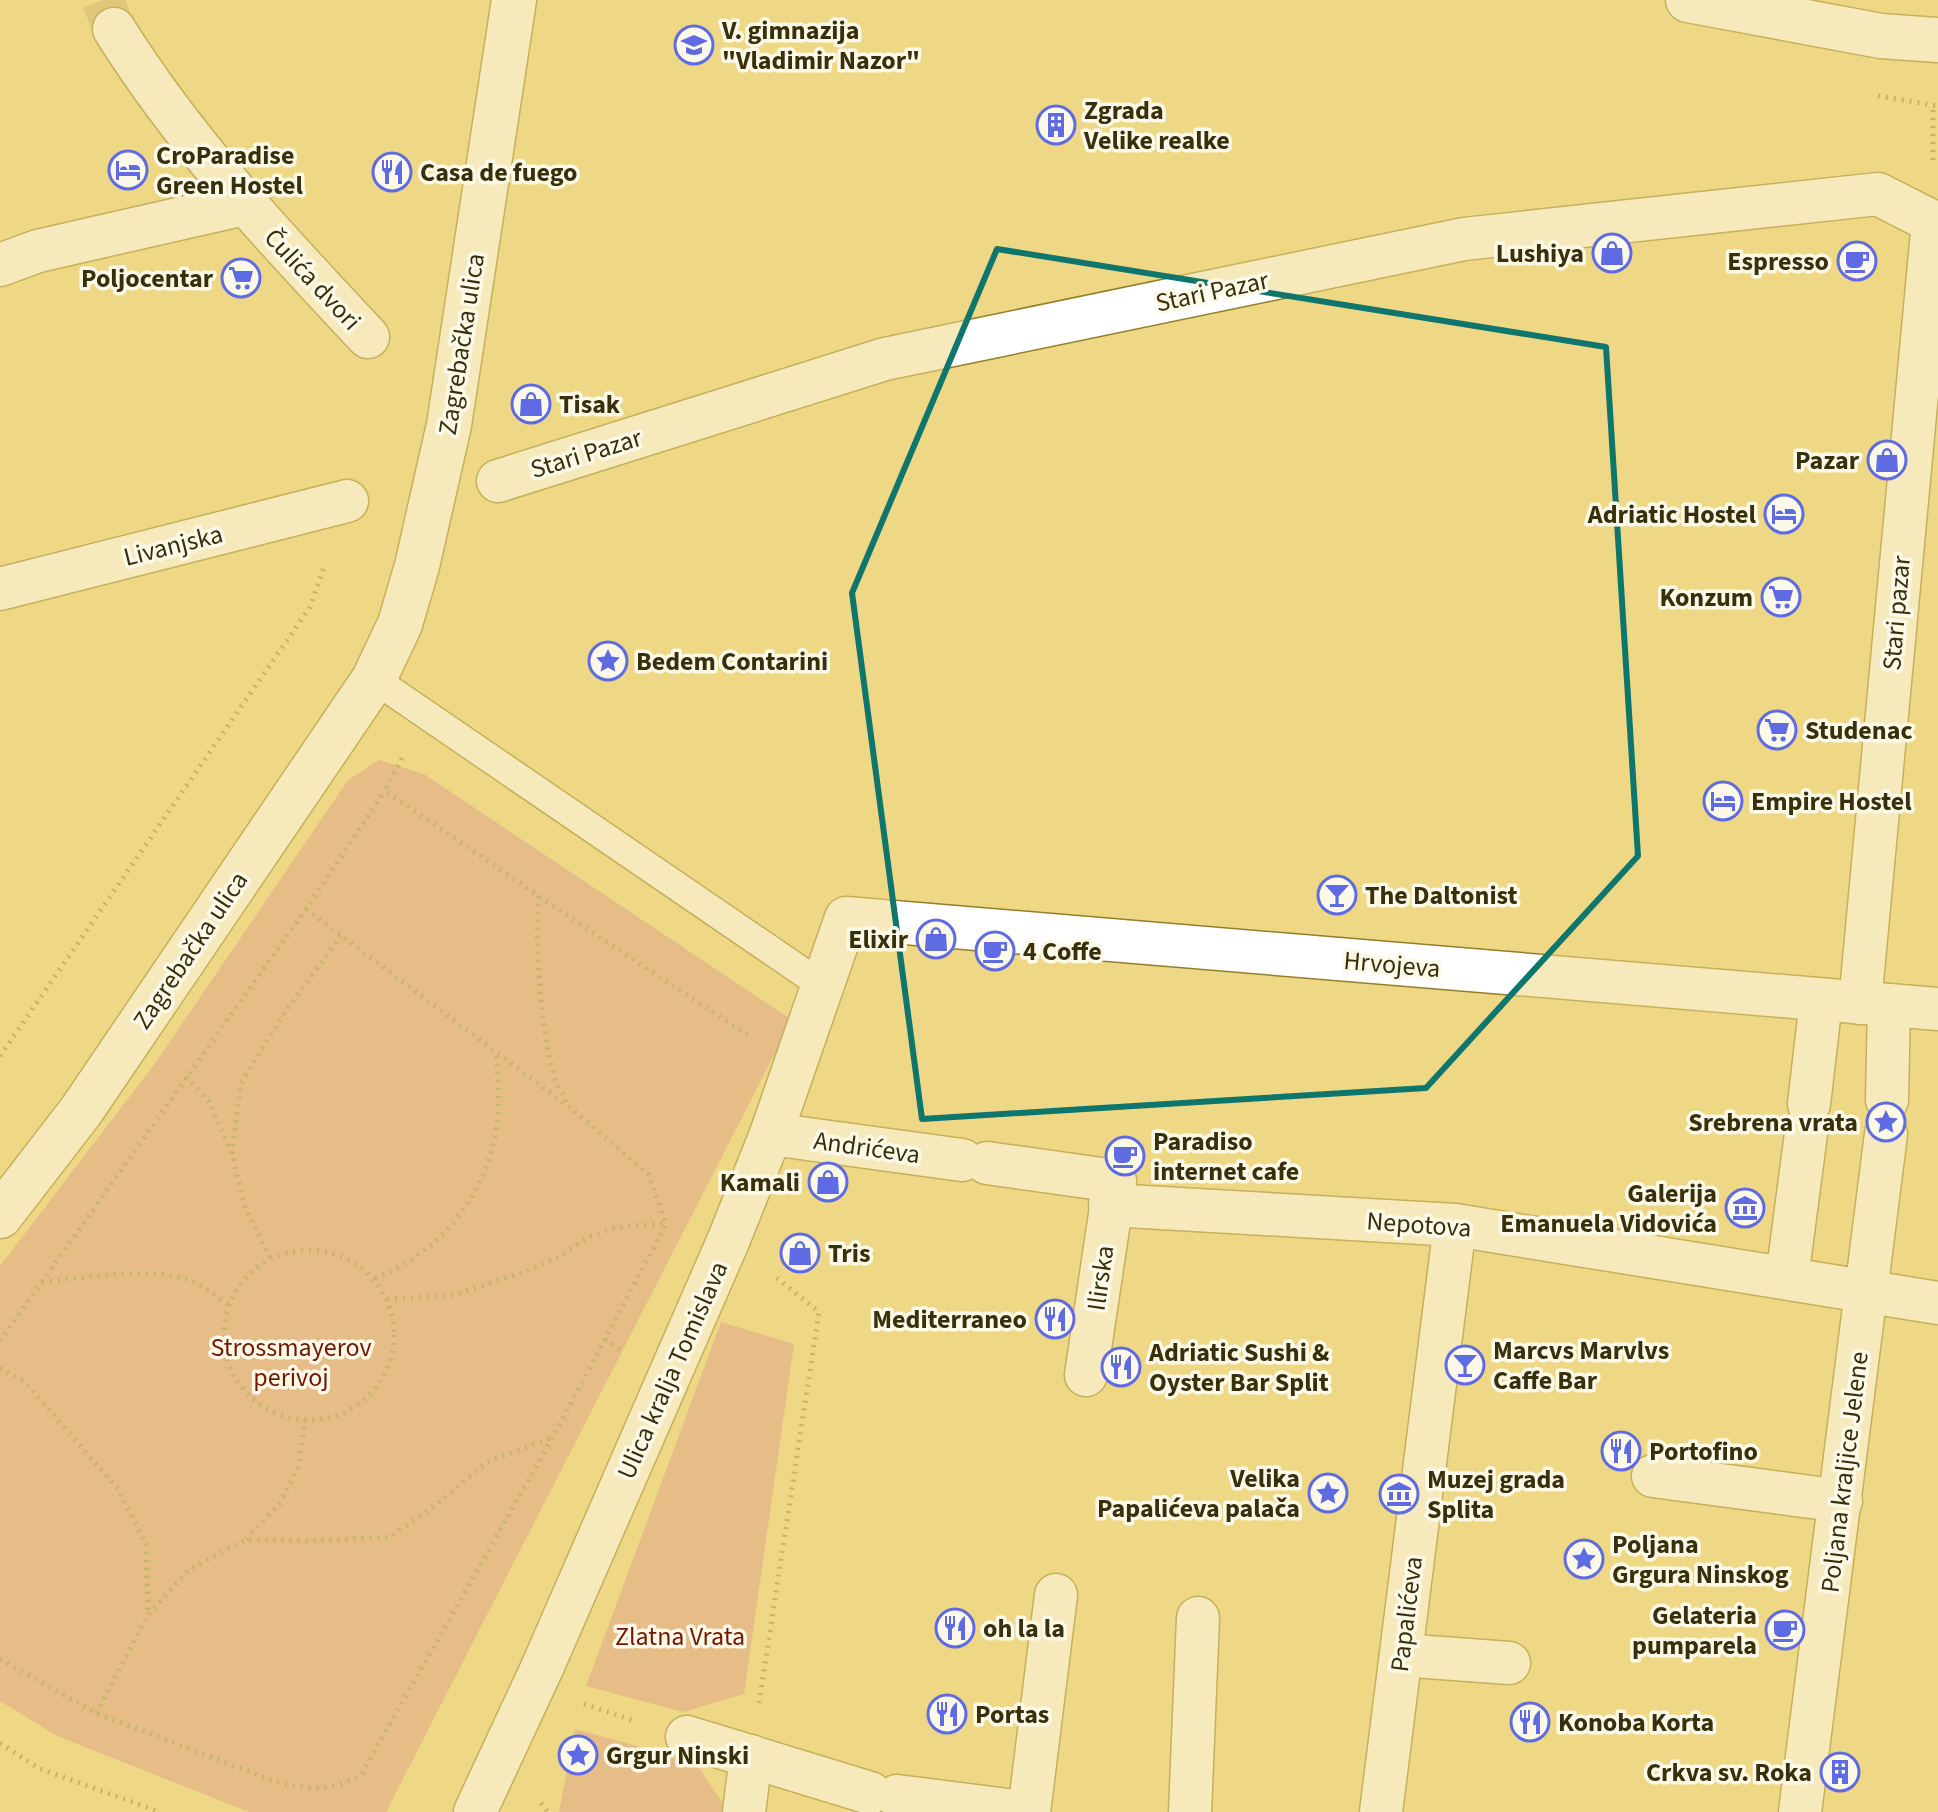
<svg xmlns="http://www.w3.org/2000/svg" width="1938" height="1812" font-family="'Source Sans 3',sans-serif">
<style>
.green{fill:#dd9b8b}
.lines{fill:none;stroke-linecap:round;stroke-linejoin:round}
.pedestrian-tunnel{stroke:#cab66d;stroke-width:42;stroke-dasharray:42 21;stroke-linecap:butt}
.service-casing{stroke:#947e29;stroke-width:31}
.pedestrian-casing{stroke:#947e29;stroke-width:45}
.tertiary-casing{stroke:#947e29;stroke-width:47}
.path{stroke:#98884b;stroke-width:5;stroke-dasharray:2 6;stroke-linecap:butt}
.service{stroke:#fff;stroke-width:28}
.pedestrian{stroke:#fff;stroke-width:42}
.tertiary{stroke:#fff;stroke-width:44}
.marked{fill:none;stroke:#0f766e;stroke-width:6;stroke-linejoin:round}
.labels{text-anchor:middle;stroke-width:7;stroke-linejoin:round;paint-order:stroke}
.poi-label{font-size:26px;font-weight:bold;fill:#382f0b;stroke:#fdf9e9;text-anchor:start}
.street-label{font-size:26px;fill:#382f0b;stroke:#fdf9e9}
.park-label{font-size:26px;fill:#701800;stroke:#fdf9e9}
</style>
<rect width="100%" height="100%" fill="#eed885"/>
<g class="green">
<polygon points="379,760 424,774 792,1020 386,1812 249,1812 57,1736 0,1701 0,1266 156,1062 348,780"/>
<polygon points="721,1322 794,1344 744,1694 683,1712 586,1686"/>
<polygon points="575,1729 695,1762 729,1812 559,1812"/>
</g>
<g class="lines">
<polyline class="pedestrian-tunnel" points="103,0 114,29"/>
<g class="service-casing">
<polyline id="service" points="374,679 823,986"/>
</g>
<g class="pedestrian-casing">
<g id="pedestrian">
<path d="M 114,29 C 185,143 277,240 368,337"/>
<polyline points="0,265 38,251 244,204"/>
<polyline points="498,481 885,359 1464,239 1878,194 1933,222 1938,222"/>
<polyline points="0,589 347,501"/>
<polyline points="1860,1003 1933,222"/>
<polyline points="1887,1100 1889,1005"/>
<polyline points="1809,1104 1821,1001"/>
<polyline points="771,1134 962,1160"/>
<polyline points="987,1163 1115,1181 1086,1375"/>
<polyline points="1110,1205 1455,1225 1938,1303"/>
<polyline points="1787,1278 1807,1126"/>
<polyline points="1653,1476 1841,1501"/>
<polyline points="1401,1655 1509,1663"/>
<polyline points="687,1737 870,1793"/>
<polyline points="897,1796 1023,1812"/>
<polyline points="475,1812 542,1668 729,1239 771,1134 846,918 1938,1009"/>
<polyline points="744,1812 751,1756"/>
<polyline points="1029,1812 1056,1595"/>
<polyline points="1190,1812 1198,1618"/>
<polyline points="1381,1812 1455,1225"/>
<polyline points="1800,1812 1886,1134"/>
</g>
</g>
<g class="tertiary-casing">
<g id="tertiary">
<polyline points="1688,0 1881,36 1938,40"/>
<polyline points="0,1216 81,1111 374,679 400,624 417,566 449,425 514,0"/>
</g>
</g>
<g class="path">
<polyline points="1878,96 1938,106"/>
<polyline points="1933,160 1933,105"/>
<polyline points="402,758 385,791 617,949 748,1035"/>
<path d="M 539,896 C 534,943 541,1025 553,1072 C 555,1084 564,1095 570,1106"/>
<polyline points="0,1056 310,607 325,564"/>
<polyline points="186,1077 209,1102 232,1154 244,1205 270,1258"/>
<polyline points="232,1154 241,1083 283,1015 341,936"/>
<circle cx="309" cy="1335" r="85"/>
<path d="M 375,1278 C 440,1253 489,1193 497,1122 C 500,1100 497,1077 497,1055"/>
<path d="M 42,1282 C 80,1278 157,1266 192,1281 C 205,1287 217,1297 229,1305"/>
<polyline points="387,1299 454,1295 527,1271 560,1256 589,1237 611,1229 633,1225 666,1224"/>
<polyline points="605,1339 620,1350"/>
<polyline points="0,1341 306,909 385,791"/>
<polyline points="0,1368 25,1382 118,1489 146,1544 148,1614"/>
<polyline points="246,1539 280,1503 299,1465 305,1420"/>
<path d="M 0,1659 L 96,1713 L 276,1782 C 307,1789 335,1793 362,1773 L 553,1437 L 666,1224 L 649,1175 L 573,1110 L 306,909"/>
<polyline points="759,1703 819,1312 773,1275"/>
<polyline points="584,1704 635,1721"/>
<polyline points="96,1713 148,1615 188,1570 245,1540 311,1541 390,1537 437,1504 487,1462 553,1437"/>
<polyline points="0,1743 38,1768 160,1812"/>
<polyline points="541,1803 548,1812"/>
</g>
<use href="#service" class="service"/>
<use href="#pedestrian" class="pedestrian"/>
<use href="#tertiary" class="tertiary"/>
</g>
<path d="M0 0H1938V1812H0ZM 997,249 L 1606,347 L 1638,856 L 1426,1088 L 922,1119 L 852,593 Z" fill="#eed885" fill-opacity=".55" fill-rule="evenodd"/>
<path class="marked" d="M 997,249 L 1606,347 L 1638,856 L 1426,1088 L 922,1119 L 852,593 Z"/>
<defs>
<g id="school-ring" transform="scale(2)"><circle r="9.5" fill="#fdf9e9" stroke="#5f6be3" stroke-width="1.5"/><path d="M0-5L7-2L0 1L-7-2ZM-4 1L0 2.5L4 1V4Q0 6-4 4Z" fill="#5f6be3"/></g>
<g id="building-ring" transform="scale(2)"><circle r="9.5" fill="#fdf9e9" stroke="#5f6be3" stroke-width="1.5"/><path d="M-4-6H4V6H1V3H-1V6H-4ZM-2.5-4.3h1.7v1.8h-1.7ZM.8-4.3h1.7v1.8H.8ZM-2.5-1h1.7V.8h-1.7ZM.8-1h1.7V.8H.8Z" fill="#5f6be3"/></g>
<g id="hotel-ring" transform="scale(2)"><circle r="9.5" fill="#fdf9e9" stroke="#5f6be3" stroke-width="1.5"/><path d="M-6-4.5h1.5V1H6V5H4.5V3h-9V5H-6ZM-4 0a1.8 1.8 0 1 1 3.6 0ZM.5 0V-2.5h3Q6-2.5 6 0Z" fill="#5f6be3"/></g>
<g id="restaurant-ring" transform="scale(2)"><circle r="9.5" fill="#fdf9e9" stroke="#5f6be3" stroke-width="1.5"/><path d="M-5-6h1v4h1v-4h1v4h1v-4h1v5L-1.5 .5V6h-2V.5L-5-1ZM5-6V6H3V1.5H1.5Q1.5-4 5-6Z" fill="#5f6be3"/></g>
<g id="shop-ring" transform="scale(2)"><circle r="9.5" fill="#fdf9e9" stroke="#5f6be3" stroke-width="1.5"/><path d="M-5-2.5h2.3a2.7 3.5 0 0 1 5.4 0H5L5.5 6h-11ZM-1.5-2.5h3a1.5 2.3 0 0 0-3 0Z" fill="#5f6be3"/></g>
<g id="cafe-ring" transform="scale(2)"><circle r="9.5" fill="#fdf9e9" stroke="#5f6be3" stroke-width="1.5"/><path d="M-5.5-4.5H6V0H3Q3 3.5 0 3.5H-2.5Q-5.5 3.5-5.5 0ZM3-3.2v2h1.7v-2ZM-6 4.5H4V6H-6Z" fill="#5f6be3"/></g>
<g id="supermarket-ring" transform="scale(2)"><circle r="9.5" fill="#fdf9e9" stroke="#5f6be3" stroke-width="1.5"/><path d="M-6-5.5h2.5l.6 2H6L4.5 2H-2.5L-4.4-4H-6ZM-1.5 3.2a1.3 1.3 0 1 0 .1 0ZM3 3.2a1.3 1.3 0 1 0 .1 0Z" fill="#5f6be3"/></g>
<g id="sight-ring" transform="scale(2)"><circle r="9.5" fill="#fdf9e9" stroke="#5f6be3" stroke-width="1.5"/><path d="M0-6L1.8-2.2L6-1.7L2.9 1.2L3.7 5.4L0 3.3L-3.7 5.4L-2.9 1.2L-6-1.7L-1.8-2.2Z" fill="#5f6be3"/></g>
<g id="bar-ring" transform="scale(2)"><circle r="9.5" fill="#fdf9e9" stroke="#5f6be3" stroke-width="1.5"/><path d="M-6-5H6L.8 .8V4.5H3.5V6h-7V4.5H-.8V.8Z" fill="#5f6be3"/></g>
<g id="museum-ring" transform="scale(2)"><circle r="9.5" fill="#fdf9e9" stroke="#5f6be3" stroke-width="1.5"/><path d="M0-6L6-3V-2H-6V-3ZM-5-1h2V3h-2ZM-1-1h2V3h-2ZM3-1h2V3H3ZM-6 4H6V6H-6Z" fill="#5f6be3"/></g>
</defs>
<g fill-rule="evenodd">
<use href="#school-ring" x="694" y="45"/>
<use href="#building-ring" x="1056" y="125"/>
<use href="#hotel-ring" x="128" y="170"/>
<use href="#restaurant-ring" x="392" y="172"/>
<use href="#shop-ring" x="1612" y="253"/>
<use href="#cafe-ring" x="1857" y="261"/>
<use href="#supermarket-ring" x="241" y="278"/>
<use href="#shop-ring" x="531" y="404"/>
<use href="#shop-ring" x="1887" y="460"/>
<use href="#hotel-ring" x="1784" y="514"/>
<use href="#supermarket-ring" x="1781" y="597"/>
<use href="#sight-ring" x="608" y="661"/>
<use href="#supermarket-ring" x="1777" y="730"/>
<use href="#hotel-ring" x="1723" y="801"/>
<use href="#bar-ring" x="1337" y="895"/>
<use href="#shop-ring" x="936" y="939"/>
<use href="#cafe-ring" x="995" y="951"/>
<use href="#sight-ring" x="1886" y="1122"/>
<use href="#cafe-ring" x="1125" y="1156"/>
<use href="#shop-ring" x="828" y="1182"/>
<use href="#museum-ring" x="1745" y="1208"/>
<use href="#shop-ring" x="800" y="1253"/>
<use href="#restaurant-ring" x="1055" y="1319"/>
<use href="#bar-ring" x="1465" y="1365"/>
<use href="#restaurant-ring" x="1121" y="1367"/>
<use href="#restaurant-ring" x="1621" y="1451"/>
<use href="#sight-ring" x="1328" y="1493"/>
<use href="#museum-ring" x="1399" y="1494"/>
<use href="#sight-ring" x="1584" y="1559"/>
<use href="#restaurant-ring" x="955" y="1628"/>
<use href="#cafe-ring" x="1785" y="1630"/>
<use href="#restaurant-ring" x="947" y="1714"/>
<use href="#restaurant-ring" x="1530" y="1722"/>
<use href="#sight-ring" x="578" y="1755"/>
<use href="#building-ring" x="1840" y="1772"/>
</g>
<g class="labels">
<g class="poi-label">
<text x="722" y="39">V. gimnazija<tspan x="722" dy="30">"Vladimir Nazor"</tspan></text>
<text x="1084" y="119">Zgrada<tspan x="1084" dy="30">Velike realke</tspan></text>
<text x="156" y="164">CroParadise<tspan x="156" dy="30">Green Hostel</tspan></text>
<text x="420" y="181">Casa de fuego</text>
<text x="1584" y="262" text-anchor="end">Lushiya</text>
<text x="1829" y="270" text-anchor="end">Espresso</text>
<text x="213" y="287" text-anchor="end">Poljocentar</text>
<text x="559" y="413">Tisak</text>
<text x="1859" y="469" text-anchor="end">Pazar</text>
<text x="1756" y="523" text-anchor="end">Adriatic Hostel</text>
<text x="1753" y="606" text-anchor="end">Konzum</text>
<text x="636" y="670">Bedem Contarini</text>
<text x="1805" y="739">Studenac</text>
<text x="1751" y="810">Empire Hostel</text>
<text x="1365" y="904">The Daltonist</text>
<text x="908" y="948" text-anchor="end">Elixir</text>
<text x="1023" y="960">4 Coffe</text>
<text x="1858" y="1131" text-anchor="end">Srebrena vrata</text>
<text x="1153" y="1150">Paradiso<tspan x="1153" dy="30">internet cafe</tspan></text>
<text x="800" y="1191" text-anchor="end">Kamali</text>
<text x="1717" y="1202" text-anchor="end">Galerija<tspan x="1717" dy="30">Emanuela Vidovića</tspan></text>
<text x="828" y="1262">Tris</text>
<text x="1027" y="1328" text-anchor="end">Mediterraneo</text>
<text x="1493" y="1359">Marcvs Marvlvs<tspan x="1493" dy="30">Caffe Bar</tspan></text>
<text x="1149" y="1361">Adriatic Sushi &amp;<tspan x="1149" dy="30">Oyster Bar Split</tspan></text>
<text x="1649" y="1460">Portofino</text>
<text x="1300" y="1487" text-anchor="end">Velika<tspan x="1300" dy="30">Papalićeva palača</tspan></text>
<text x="1427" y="1488">Muzej grada<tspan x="1427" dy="30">Splita</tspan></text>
<text x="1612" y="1553">Poljana<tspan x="1612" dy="30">Grgura Ninskog</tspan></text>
<text x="1757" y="1624" text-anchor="end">Gelateria<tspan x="1757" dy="30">pumparela</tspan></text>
<text x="983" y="1637">oh la la</text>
<text x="975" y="1723">Portas</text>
<text x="1558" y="1731">Konoba Korta</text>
<text x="606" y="1764">Grgur Ninski</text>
<text x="1812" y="1781" text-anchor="end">Crkva sv. Roka</text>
</g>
<g class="street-label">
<text transform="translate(313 279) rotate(47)" y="9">Čulića dvori</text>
<text transform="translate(1212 291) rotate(-12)" y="9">Stari Pazar</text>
<text transform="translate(461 344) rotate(-81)" y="9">Zagrebačka ulica</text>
<text transform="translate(586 453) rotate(-17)" y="9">Stari Pazar</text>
<text transform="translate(173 545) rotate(-14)" y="9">Livanjska</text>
<text transform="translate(1896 613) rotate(-85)" y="9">Stari pazar</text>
<text transform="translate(190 950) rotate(-56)" y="9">Zagrebačka ulica</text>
<text transform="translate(1392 964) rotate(5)" y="9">Hrvojeva</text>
<text transform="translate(867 1147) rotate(8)" y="9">Andrićeva</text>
<text transform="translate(1419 1224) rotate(4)" y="9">Nepotova</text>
<text transform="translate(1100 1278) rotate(-82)" y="9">Ilirska</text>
<text transform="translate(672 1370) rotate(-66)" y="9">Ulica kralja Tomislava</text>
<text transform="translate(1844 1472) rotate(-83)" y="9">Poljana kraljice Jelene</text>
<text transform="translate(1406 1614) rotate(-83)" y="9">Papalićeva</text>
</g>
<g class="park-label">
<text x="291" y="1356">Strossmayerov<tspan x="291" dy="30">perivoj</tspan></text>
<text x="680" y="1645">Zlatna Vrata</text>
</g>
</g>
</svg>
